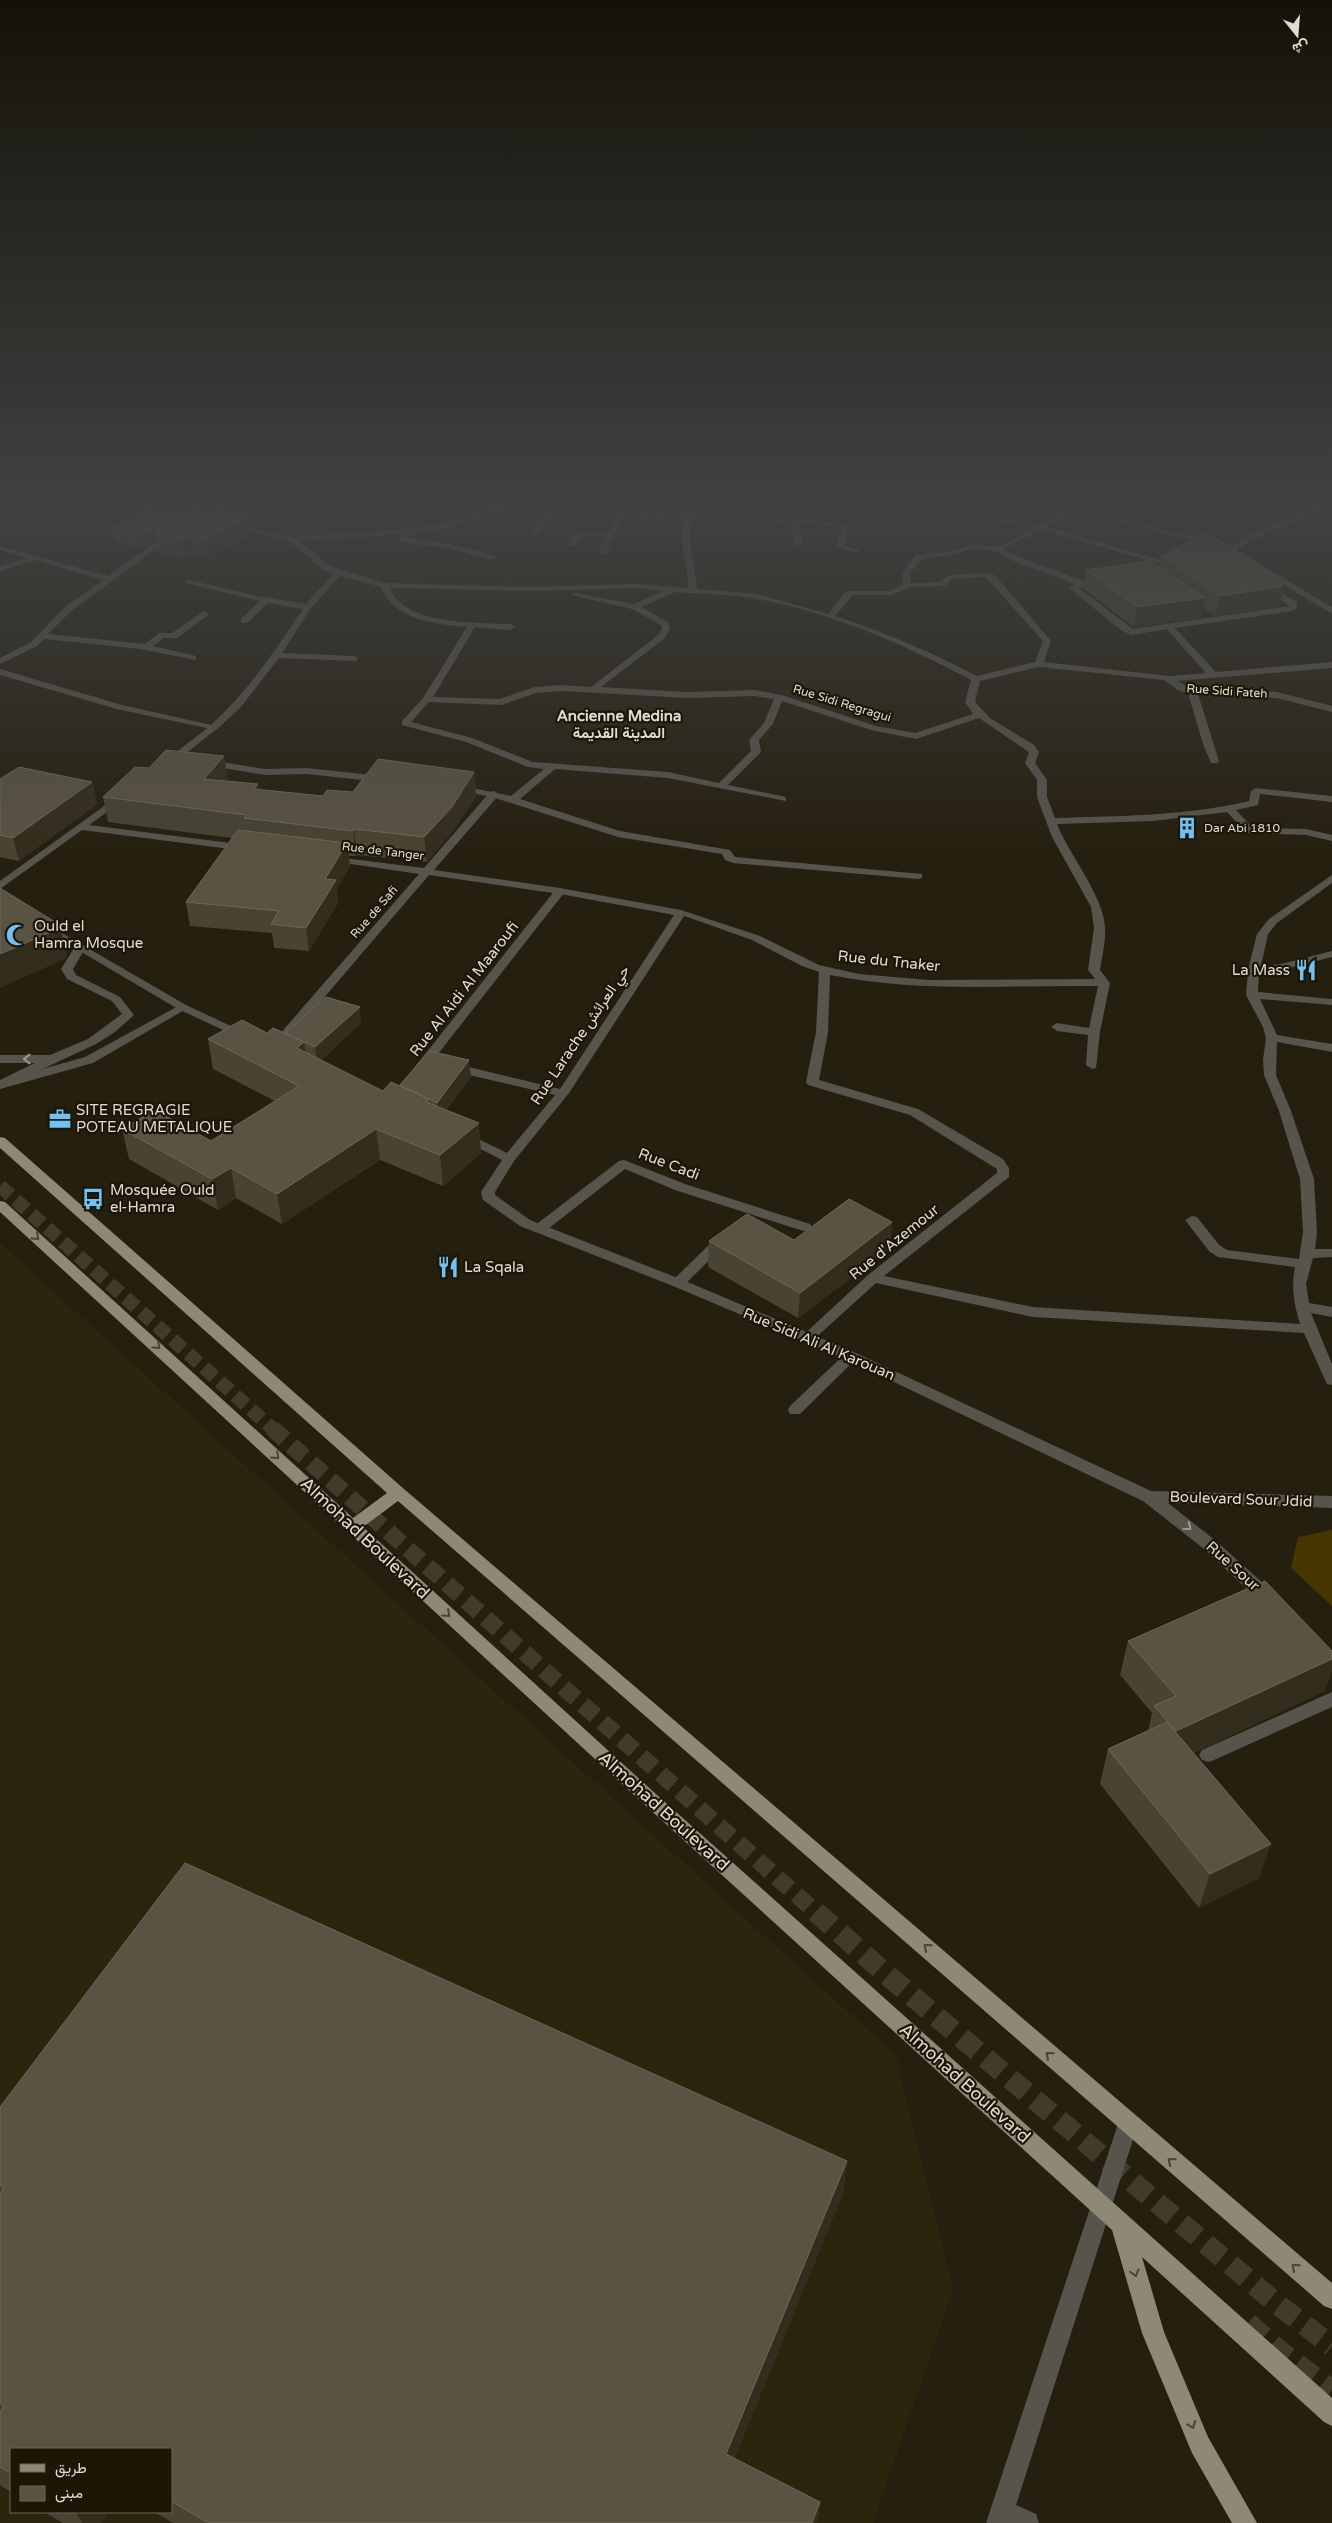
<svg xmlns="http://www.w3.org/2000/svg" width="1332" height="2523" font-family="'Varela Round',Vazirmatn,sans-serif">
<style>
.built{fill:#2d240d;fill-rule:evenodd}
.green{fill:#473600}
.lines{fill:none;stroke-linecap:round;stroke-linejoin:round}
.trunk-tunnel-far2{stroke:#413b2c;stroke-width:14;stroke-dasharray:14 7;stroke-linecap:butt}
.trunk-tunnel-far1{stroke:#413b2c;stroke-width:17;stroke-dasharray:17 9;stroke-linecap:butt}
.trunk-tunnel{stroke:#413b2c;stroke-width:21;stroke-dasharray:21 11;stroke-linecap:butt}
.service{fill:#57544c;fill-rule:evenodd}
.pedestrian{fill:#57544c;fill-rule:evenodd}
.minor{fill:#57544c;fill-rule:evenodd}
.tertiary{fill:#57544c;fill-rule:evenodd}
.primary{fill:#8e8877;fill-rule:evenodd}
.wall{fill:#484332}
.shaded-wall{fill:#332d1d}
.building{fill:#595343;stroke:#6e685a}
.oneway{stroke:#9c988f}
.oneway2{stroke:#4a4433}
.labels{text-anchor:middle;stroke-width:4.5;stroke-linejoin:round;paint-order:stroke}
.far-street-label{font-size:12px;fill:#e1dcd2;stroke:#1c1606}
.far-poi-label{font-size:12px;fill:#e1dcd2;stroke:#1c1606;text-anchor:start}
.far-quarter-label{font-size:15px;font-weight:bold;fill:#e1dcd2;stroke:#1c1606}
.poi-label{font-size:15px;fill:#e1dcd2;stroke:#1c1606;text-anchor:start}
.street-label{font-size:15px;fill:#e1dcd2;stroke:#1c1606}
.near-street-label{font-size:18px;fill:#e1dcd2;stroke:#1c1606}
</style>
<rect width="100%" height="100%" fill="#251f0f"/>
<path class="built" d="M 0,1243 L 896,2055 L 953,2290 L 873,2523 L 0,2523 ZM 11,2449 L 171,2449 L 171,2512 L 11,2512 Z"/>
<polygon class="green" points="1332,1530 1332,1606 1291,1568 1298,1537"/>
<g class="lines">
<polyline class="trunk-tunnel-far2" points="0,1186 273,1429"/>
<polyline class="trunk-tunnel-far1" points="272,1428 817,1913"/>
<g class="trunk-tunnel">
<polyline points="816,1912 886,1974 1276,2303 1332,2346"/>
<polyline points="1248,2323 1281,2352 1332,2390"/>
</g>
<g class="service">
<path d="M 513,502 L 523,502 L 510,509 L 561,515 L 645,512 L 647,502 L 655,502 L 652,512 L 683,513 L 683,502 L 691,502 L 690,514 L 796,518 L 849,524 L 844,546 L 858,549 L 858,553 L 836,547 L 842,528 L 799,523 L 797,528 L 802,538 L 801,544 L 797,546 L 793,544 L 794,538 L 789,528 L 791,522 L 690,518 L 690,539 L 697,589 L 757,594 L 828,614 L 844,593 L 849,591 L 890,591 L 903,585 L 902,573 L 916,555 L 951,551 L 973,545 L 1000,547 L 1001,549 L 997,551 L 973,549 L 951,555 L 922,559 L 910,573 L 911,583 L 940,582 L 949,575 L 987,573 L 995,575 L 1051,641 L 1044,662 L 1169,676 L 1206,673 L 1167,629 L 1132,635 L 1122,631 L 1068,587 L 1075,584 L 1005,558 L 1005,554 L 1011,554 L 1086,582 L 1105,580 L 1105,584 L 1079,588 L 1133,629 L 1289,606 L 1265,589 L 1264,587 L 1268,585 L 1297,602 L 1297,608 L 1293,611 L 1175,628 L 1216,672 L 1332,662 L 1332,668 L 1177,681 L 1192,688 L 1277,692 L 1332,706 L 1332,712 L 1277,698 L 1198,694 L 1219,761 L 1217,763 L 1211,763 L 1203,744 L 1188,693 L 1178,690 L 1164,680 L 1039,667 L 980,681 L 975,702 L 990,718 L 1034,745 L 1039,752 L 1035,763 L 1047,780 L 1047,797 L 1055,818 C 1120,816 1185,816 1249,801 L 1251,791 L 1256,788 L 1332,796 L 1332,802 L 1260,794 L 1258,805 L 1236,810 L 1253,828 L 1306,829 L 1332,835 L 1332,841 L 1306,835 L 1247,833 L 1227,812 L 1153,821 L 1057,824 C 1069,855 1104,896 1105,928 C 1106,941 1102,956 1100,970 L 1110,983 L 1100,1032 L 1096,1068 L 1092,1069 L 1086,1065 L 1088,1035 L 1057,1031 L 1051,1027 L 1057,1023 L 1089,1028 L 1098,986 C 1008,985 919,993 830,975 L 828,1032 L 819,1080 L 918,1109 L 1003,1159 L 1009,1168 L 1009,1177 L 884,1276 L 1033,1307 L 1300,1324 C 1294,1304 1291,1288 1295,1267 L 1218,1257 L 1209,1251 L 1185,1220 L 1192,1216 L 1197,1217 L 1219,1245 L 1227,1250 L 1299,1259 L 1303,1232 L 1300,1179 L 1279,1111 L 1264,1075 L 1263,1060 L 1266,1038 L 1263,1027 L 1246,995 L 1248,970 L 1257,934 L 1269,919 L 1332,875 L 1332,883 L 1277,923 L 1268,934 L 1261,966 L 1281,964 L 1332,951 L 1332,957 L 1281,970 L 1259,973 L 1258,992 L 1332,999 L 1332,1005 L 1260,999 L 1277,1035 L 1332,1044 L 1332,1052 L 1277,1042 L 1276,1075 L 1291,1111 L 1314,1179 L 1317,1232 L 1315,1249 L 1332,1249 L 1332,1257 L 1313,1258 L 1306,1284 L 1309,1303 L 1332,1307 L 1332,1317 L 1311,1313 L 1332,1364 L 1332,1385 L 1327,1384 L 1325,1380 L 1304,1333 L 1033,1317 L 876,1283 L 812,1341 L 802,1341 L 800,1338 L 868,1275 L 997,1173 L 997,1169 L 910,1115 L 808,1085 L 806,1082 L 816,1032 L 819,972 L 802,966 L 752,940 L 676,913 L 681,910 L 760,936 L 819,965 L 859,974 L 929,980 L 1095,979 L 1088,970 L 1094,928 L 1091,907 L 1052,837 L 1037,797 L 1037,780 L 1025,763 L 1029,752 L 979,718 L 916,739 L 871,730 L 782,701 L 773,724 L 759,740 L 761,752 L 728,785 L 786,797 L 786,801 L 668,778 L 555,769 L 520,799 L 620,831 L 730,850 L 735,857 L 922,874 L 922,878 L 918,879 L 733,863 L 725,860 L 722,854 L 618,837 L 492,797 L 455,790 L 453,788 L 458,785 L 511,796 L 544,769 L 528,767 L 466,742 L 402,725 L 402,721 L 423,698 L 467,627 C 436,624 393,620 381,587 L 340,576 L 311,608 L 282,653 L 354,656 L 357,657 L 357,661 L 279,658 L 240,708 L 216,730 L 117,709 L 0,675 L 0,669 L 122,705 L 211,725 C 248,691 275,651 303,609 L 268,603 L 247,623 L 241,623 L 241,619 L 260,601 L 186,583 L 186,579 L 251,595 L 306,604 L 333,574 L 324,570 L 289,541 L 229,526 L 229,522 L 292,537 L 409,529 L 466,518 ZM 502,512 L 545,517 L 532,532 L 536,534 L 552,518 L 616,517 L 608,533 L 576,531 L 568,545 L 575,547 L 581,535 L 605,537 L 598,552 L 602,554 L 611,552 L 607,550 L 624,517 L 683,518 L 682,539 L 689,588 L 636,584 L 533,587 L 385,583 L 330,566 L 299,541 L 403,534 L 398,540 L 399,542 L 449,548 L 492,560 L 496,558 L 495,556 L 450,544 L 407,538 L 412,533 L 446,528 ZM 986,577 L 1043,641 L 1035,662 L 977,676 C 931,652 885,632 835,616 L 853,595 L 891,595 L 912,587 L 945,586 L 951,579 ZM 390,588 L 533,591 L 636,588 L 664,591 L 634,604 L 576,593 L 572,595 L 632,609 L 661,625 L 662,628 L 658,635 L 591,687 L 562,685 L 535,687 L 500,699 L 433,697 L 475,627 L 511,630 L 515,627 L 511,624 C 478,623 403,625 390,588 ZM 675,592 C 702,594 732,594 758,599 C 833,613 905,645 971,680 L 965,702 L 973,714 L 915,733 L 876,726 L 782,695 L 755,690 L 688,692 L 601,687 L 665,638 L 670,628 L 668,622 L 641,607 ZM 562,691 L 688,698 L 755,696 L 774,699 L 764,723 L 749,740 L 751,751 L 719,783 L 668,772 L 533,762 L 472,738 L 411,722 L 429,702 L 501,705 L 536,693 Z"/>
<polygon points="913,502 928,502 1045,526 1173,564 1169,566 1041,530"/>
<polygon points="1332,503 1332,508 1273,530 1233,551 1226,549 1267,526"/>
<polygon points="168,533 175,535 71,611 48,634 145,644 159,633 172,633 204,611 208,614 207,616 177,638 164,638 153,646 196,656 196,660 140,649 44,639 37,646 0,664 0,658 31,642 65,607 103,580 35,560 0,571 0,566 27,558 0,550 0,546 108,576"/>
<polygon points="208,760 265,769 306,768 382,776 387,779 382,782 306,774 265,775 205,765 205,761"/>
<polygon points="560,888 565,891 564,893 427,1068 419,1068 417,1065 419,1062 556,889"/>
<polygon points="80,944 86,947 73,969 76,975 120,997 134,1015 115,1032 96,1044 0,1089 0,1080 35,1063 0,1063 0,1055 50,1055 88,1039 122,1014 112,1001 67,979 61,969 76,945"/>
<polygon points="624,1160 685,1184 810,1224 812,1227 805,1231 800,1230 675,1190 625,1169 544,1232 534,1232 532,1229 534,1226 619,1161"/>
<polygon points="722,1236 729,1240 727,1243 683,1286 673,1286 671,1283 673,1280 717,1237"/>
<polygon points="851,1351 858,1356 856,1359 800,1414 790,1414 788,1410 790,1406 846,1353"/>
<polygon points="1332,1692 1332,1707 1214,1760 1208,1762 1202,1760 1199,1755 1202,1750"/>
<polygon points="1128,2114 1135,2117 1138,2124 1016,2505 1036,2514 1039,2523 986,2523 1118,2124 1121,2117"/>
</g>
<polygon class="pedestrian" points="182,1004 186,1005 186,1009 93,1063 0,1089 0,1081 85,1057"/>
<g class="minor">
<polygon points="1074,508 1081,510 1003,549 1011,554 1011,558 1005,558 993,549"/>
<polygon points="210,726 218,728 171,765 165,765 165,761"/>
<polygon points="494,791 499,794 498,796 434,870 560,888 681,910 686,913 569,1093 514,1161 495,1192 495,1195 530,1220 683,1280 856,1353 1151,1491 1332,1496 1332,1508 1168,1503 1216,1541 1274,1593 1276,1598 1274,1603 1268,1604 1262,1603 1204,1549 1143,1501 846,1359 673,1286 520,1226 483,1200 481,1192 502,1160 459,1138 460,1135 470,1135 507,1153 555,1095 448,1070 446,1067 452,1063 560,1089 674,915 560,894 429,875 286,1042 278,1042 276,1039 278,1036 419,874 331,861 327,860 327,856 424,868 490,792"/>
<polygon points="121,794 125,795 125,799 89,825 246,845 251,848 246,851 82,830 0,889 0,881"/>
<polygon points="48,925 186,1005 250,1035 248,1038 240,1038 178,1009 44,930 42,928"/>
</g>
<g class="tertiary">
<polygon points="1042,502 1055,502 1216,543 1212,545"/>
<polygon points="1239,552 1332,607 1332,614 1236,556 1235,554"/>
</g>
<polygon class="primary" points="0,1137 5,1138 404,1489 1332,2283 1332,2309 1324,2306 398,1501 363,1527 657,1795 1332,2398 1332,2426 1324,2422 1142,2257 1164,2332 1208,2437 1257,2523 1232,2523 1192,2453 1142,2333 1112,2230 645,1805 0,1212 0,1201 5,1202 353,1518 387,1493 0,1148"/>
</g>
<g class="wall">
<polygon points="188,510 246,514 250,536 207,557 194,554 185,558 157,552 156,541 144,548 115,541 112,528"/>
<polygon points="1161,556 1281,603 1279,603 1278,606 1215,616 1203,607 1201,618 1134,627 1084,589 1086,570 1159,567"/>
<polygon points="474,772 476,796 453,831 427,862 357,855 356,856 349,856 350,866 337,888 338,903 309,951 274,948 272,933 190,926 186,902 232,838 108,822 103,797 228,780 227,781 258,784 259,790 323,796 353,792"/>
<polygon points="0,779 92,782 97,804 19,861 0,857"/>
<polygon points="361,1023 321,1060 383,1091 400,1086 471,1077 446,1110 481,1153 443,1186 380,1160 282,1224 236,1198 218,1210 129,1159 122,1129 211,1141 275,1101 213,1069 208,1039 267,1033 285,1033"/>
<polygon points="892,1222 890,1248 798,1318 708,1267 709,1241 794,1240"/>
<polygon points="1128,1641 1325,1691 1193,1753 1259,1878 1199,1908 1100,1784 1108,1749 1148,1731 1152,1713 1120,1675"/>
<polygon points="0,2107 847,2161 843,2193 734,2459 820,2502 817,2523 173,2523 154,2512 171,2512 171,2449 11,2449 11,2492 0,2485"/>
<polygon points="44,2512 108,2512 101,2523 63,2523"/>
</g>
<g class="shaded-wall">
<polygon points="188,505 190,518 154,533 156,541 144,548 142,536"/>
<polygon points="246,514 246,518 248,518 250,536 207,557 205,538"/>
<polygon points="191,535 194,554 185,558 182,539"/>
<polygon points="1285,583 1281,603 1279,603 1278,606 1215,616 1219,596"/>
<polygon points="1205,598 1201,618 1134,627 1137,607"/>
<polygon points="224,756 228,780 208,803 204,779"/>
<polygon points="474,772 476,796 453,831 427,862 424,837"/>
<polygon points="92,782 97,804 19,861 13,838"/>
<polygon points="258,784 261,809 254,789"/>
<polygon points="354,829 357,855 356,856 353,831"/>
<polygon points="347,843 350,866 337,888 338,903 309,951 306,928 325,879"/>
<polygon points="60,925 67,955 65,959 0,988 0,954"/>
<polygon points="360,1007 361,1023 317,1063 315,1047"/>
<polygon points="304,1042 308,1072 297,1048"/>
<polygon points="469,1060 471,1077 439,1119 437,1103"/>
<polygon points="479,1123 481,1153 443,1186 440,1155"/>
<polygon points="376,1129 380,1160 282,1224 277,1194"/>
<polygon points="231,1168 236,1198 218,1210 212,1179"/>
<polygon points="892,1222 890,1248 798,1318 800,1293"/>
<polygon points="1332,1659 1332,1671 1325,1691 1167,1765 1176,1731"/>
<polygon points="1271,1844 1259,1878 1199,1908 1210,1874"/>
<polygon points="847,2161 843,2193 724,2483 726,2454"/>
<polygon points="820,2502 817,2523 812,2523"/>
<polygon points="76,2512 108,2512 101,2523 82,2523"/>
</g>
<g class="building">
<polygon points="156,502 174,502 188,505 142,536 112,528"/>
<polygon points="200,502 246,514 241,516 248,518 205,538 191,535 182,539 154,533"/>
<polygon points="1205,534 1227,544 1285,583 1279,584 1282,586 1219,596 1161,556"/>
<polygon points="1150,561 1205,598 1137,607 1086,570"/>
<polygon points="166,750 224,756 204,779 258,784 254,789 323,796 327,790 353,792 378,759 474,772 452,807 424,837 354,829 353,831 244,818 246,815 103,797 135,767 149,768"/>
<polygon points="19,767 92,782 13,838 0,835 0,779"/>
<polygon points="238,830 347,843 325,879 336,880 306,928 271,924 279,911 186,902"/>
<polygon points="0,888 60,925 58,929 0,954"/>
<polygon points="326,997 360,1007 315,1047 285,1033"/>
<polygon points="242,1020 267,1033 273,1028 304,1042 297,1048 383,1091 391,1082 429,1099 426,1102 479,1123 440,1155 376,1129 277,1194 231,1168 212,1179 122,1129 155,1110 211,1141 299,1086 208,1039"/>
<polygon points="429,1051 469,1060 437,1103 400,1085"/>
<polygon points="849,1199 892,1222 800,1293 709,1241 747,1214 794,1240"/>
<polygon points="1265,1581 1332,1651 1332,1659 1176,1731 1154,1706 1176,1696 1128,1641"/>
<polygon points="1167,1722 1271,1844 1210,1874 1108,1749"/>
<polygon points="185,1863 847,2161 726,2454 820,2502 812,2523 209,2523 171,2501 171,2449 11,2449 11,2473 0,2467 0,2412 4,2406 0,2403 0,2194 4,2188 0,2185 0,2107"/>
</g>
<defs><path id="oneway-chevron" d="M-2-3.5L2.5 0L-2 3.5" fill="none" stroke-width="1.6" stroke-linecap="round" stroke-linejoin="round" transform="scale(1.25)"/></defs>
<g class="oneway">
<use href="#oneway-chevron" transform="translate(27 1059) rotate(180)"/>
<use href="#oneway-chevron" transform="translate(1188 1527) rotate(38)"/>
</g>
<g class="oneway2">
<use href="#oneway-chevron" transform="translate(36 1237) rotate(42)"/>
<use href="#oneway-chevron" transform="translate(157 1346) rotate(42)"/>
<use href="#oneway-chevron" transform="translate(276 1456) rotate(43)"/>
<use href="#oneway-chevron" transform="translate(447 1614) rotate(42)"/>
<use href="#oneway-chevron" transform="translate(927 1947) rotate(-139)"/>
<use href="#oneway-chevron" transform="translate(1049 2055) rotate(-139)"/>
<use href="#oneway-chevron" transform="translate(1171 2161) rotate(-140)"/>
<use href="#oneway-chevron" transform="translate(1295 2267) rotate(-139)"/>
<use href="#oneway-chevron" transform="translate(1135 2273) rotate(74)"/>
<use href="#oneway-chevron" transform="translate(1192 2425) rotate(67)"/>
</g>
<linearGradient id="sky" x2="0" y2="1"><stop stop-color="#141108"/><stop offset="0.59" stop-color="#404242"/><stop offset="1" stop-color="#404242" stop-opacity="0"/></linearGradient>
<rect width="1332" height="855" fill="url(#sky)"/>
<defs>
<g id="building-bare" transform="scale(1.725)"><path d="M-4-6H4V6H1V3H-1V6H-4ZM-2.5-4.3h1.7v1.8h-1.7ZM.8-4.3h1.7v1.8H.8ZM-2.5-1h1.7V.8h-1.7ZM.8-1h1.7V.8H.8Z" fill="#72c1f5" stroke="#1c1606" stroke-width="2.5" paint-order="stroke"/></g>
<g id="mosque-bare" transform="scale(1.725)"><path d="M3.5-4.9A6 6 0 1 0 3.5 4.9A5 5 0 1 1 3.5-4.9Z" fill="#72c1f5" stroke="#1c1606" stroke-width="2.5" paint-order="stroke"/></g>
<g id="restaurant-bare" transform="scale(1.725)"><path d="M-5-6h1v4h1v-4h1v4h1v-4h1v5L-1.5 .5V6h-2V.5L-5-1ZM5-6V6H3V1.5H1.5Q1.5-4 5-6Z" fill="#72c1f5" stroke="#1c1606" stroke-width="2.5" paint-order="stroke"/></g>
<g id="office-bare" transform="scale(1.725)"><path d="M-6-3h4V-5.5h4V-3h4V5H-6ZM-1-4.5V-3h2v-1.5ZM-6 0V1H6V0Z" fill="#72c1f5" stroke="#1c1606" stroke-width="2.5" paint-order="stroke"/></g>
<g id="bus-bare" transform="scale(1.725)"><path d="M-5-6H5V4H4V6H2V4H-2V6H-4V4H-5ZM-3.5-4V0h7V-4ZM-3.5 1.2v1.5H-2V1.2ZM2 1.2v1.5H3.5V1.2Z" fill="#72c1f5" stroke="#1c1606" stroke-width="2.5" paint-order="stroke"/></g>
</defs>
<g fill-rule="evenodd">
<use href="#building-bare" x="1187" y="828"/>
<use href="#mosque-bare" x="17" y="935"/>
<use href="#restaurant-bare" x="1306" y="970"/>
<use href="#office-bare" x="60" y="1119"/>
<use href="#bus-bare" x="93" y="1199"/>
<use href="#restaurant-bare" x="448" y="1267"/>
</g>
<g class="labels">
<g class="far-street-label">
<text transform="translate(1227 691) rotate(4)" y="4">Rue Sidi Fateh</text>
<text transform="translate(842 703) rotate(17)" y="4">Rue Sidi Regragui</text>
<text transform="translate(383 851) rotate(7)" y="4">Rue de Tanger</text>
<text transform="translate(374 912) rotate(-49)" y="4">Rue de Safi</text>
</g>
<g class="far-poi-label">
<text x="1204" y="832">Dar Abi 1810</text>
</g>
<g class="far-quarter-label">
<text x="619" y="721">Ancienne Medina<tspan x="619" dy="17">المدينة القديمة</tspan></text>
</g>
<g class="poi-label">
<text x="34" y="931">Ould el<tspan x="34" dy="17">Hamra Mosque</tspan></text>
<text x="1290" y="975" text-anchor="end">La Mass</text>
<text x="76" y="1115">SITE REGRAGIE<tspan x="76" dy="17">POTEAU METALIQUE</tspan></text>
<text x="110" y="1195">Mosquée Ould<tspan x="110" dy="17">el-Hamra</tspan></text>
<text x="464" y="1272">La Sqala</text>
</g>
<g class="street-label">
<text transform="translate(889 961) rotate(6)" y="5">Rue du Tnaker</text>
<text transform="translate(464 989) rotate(-52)" y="5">Rue Al Aidi Al Maaroufi</text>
<text transform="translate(580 1035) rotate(-56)" y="5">Rue Larache حي العرائش</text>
<text transform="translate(669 1164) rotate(21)" y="5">Rue Cadi</text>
<text transform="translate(894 1242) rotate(-39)" y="5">Rue d'Azemour</text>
<text transform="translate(819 1344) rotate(23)" y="5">Rue Sidi Ali Al Karouan</text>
<text transform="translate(1241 1499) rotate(2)" y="5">Boulevard Sour Jdid</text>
<text transform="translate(1233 1566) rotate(42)" y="5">Rue Sour</text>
</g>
<g class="near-street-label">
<text transform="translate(365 1538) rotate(43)" y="6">Almohad Boulevard</text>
<text transform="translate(664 1811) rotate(42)" y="6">Almohad Boulevard</text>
<text transform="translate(965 2083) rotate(42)" y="6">Almohad Boulevard</text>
</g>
</g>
<rect x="10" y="2448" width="162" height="65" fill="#1c1606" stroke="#6b6558"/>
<rect x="20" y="2464" width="25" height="8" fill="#8e8877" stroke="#6b6558"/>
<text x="55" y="2473" font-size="15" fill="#e1dcd2">طريق</text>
<rect x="20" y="2486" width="25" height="15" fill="#595343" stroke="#6b6558"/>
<text x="55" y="2498" font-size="15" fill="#e1dcd2">مبنى</text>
<g transform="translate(1297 35) rotate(163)" stroke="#1c1606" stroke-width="4" paint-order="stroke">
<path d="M0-4L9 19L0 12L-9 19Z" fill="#e1dcd2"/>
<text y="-8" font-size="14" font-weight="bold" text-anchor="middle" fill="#e1dcd2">ش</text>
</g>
</svg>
